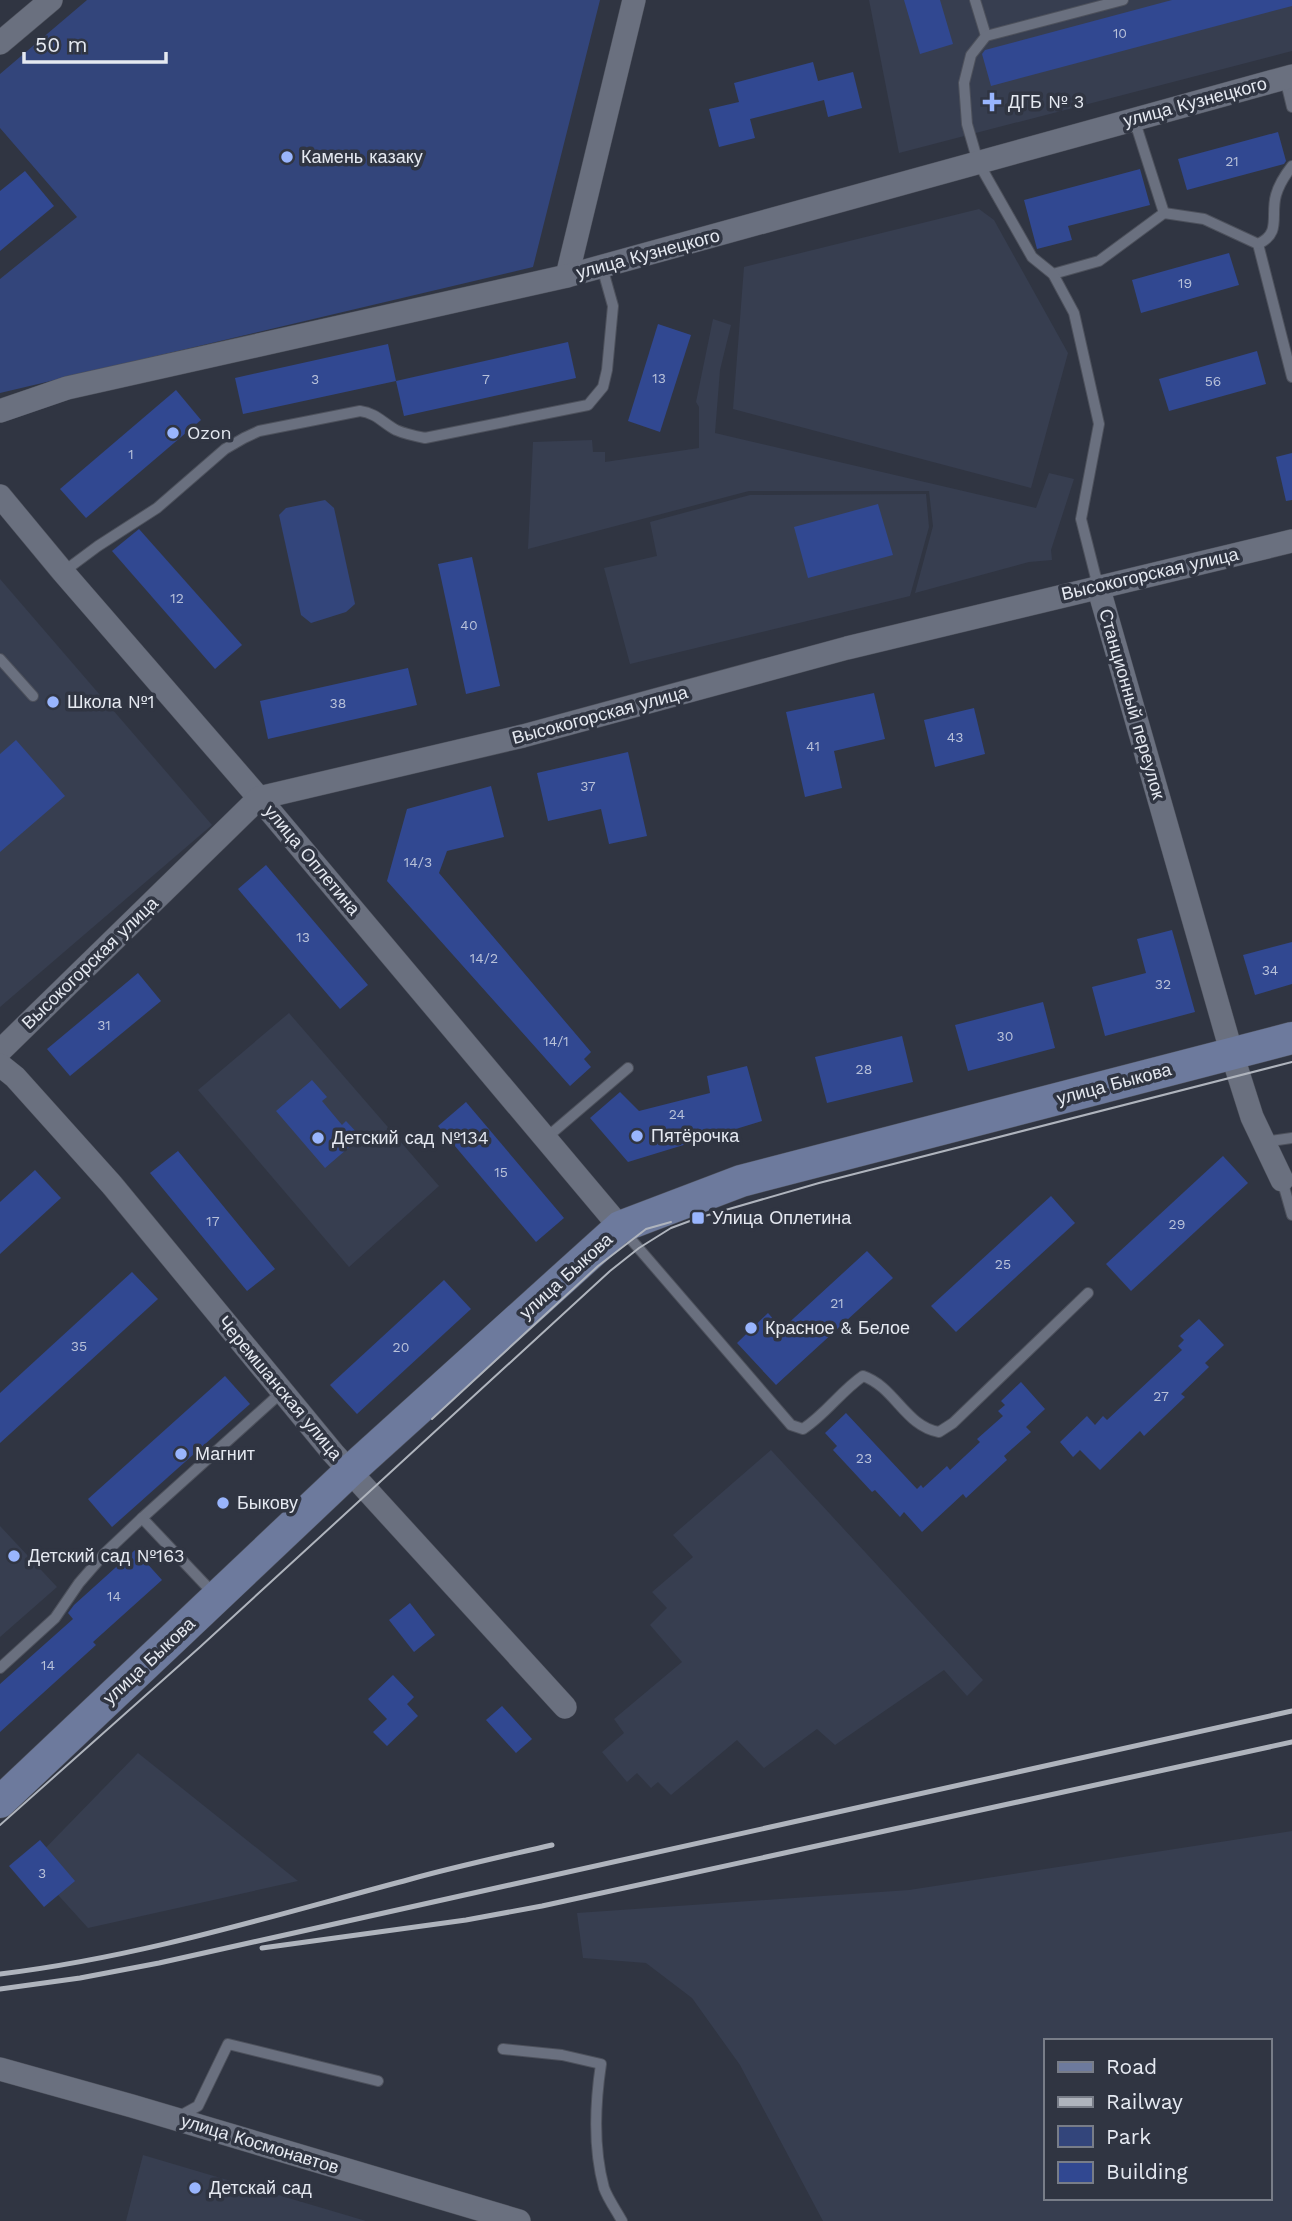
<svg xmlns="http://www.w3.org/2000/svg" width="1292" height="2221" font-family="'Work Sans',sans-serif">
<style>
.built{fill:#373e50;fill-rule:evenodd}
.green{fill:#33457b}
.building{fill:#314891}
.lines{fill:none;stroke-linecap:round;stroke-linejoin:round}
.lane-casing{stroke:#4d515c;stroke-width:12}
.street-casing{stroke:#4d515c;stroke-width:24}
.secondary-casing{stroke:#4d515c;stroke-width:33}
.lane{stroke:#6a707f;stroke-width:10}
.street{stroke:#6a707f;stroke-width:23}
.secondary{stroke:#6d7a9d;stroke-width:32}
.tram{stroke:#afb4bd;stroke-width:2}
.rail{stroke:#afb4bd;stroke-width:5}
.poi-dot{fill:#99b5fd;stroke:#303542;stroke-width:2.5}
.labels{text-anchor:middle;stroke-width:7;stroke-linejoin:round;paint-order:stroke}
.number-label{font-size:14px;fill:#b8c1d9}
.poi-label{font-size:18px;fill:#e5e9f1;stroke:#303542;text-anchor:start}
.street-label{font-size:18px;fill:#e5e9f1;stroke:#303542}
</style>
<rect width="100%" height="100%" fill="#303542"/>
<g class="built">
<polygon points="869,0 1292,0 1292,51 899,153"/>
<polygon points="979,209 994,220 1068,353 1031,488 733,409 744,267"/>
<polygon points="713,319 731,325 720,370 715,433 1036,508 1049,473 1074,479 1051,550 1052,560 1029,562 915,593 933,526 929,491 749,491 528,549 533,442 592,440 593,452 605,452 605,462 699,448 699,407 696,402"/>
<polygon points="926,494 929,527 910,596 630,664 604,568 657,556 650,522 750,495"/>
<polygon points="0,579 212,825 0,1007"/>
<polygon points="289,1013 439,1186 349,1267 198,1090"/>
<polygon points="771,1450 983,1680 967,1696 944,1670 835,1745 817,1729 764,1768 737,1740 671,1795 658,1782 651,1788 637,1773 627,1782 602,1752 624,1733 614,1719 682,1662 650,1625 667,1608 652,1592 693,1557 673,1535"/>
<polygon points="0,1526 57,1587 0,1637"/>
<polygon points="138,1753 298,1881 88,1928 30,1864"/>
<path d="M 1292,1831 L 1292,2221 L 823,2221 L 740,2065 L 692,1998 L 646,1963 L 583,1958 L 577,1913 L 909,1890 ZM 1045,2041 L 1269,2041 L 1269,2198 L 1045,2198 Z"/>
<polygon points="143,2155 366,2221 126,2221"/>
</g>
<g class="green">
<polygon points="87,0 600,0 533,267 0,393 0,279 77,217 0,128 0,74"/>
<polygon points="325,500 334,508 355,604 346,612 311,623 301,615 279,515 286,508"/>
</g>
<g class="building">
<polygon points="904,0 940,0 953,44 920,54"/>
<polygon points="1172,0 1292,0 1292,6 991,86 982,54 985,50"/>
<polygon points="813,62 818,81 853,72 862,108 828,117 824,100 750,119 755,138 719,147 709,109 739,102 734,83"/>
<polygon points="1278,132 1286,161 1284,164 1187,190 1178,159"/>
<polygon points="1140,169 1150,205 1068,226 1072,240 1037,249 1024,200"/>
<polygon points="25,171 54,206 0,251 0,191"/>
<polygon points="1229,253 1239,285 1141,313 1132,280"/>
<polygon points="658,324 691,335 660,432 628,421"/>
<polygon points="568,342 576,378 404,416 396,381"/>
<polygon points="388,344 396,381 243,414 235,378"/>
<polygon points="1257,351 1266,384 1169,411 1159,379"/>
<polygon points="176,390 201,420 86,518 60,489"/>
<polygon points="1292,453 1292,500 1286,501 1276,457"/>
<polygon points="878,504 893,555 808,578 794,527"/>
<polygon points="139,529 242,645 215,669 112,551"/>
<polygon points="472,557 500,686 466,694 438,564"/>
<polygon points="408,668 417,705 268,739 260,701"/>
<polygon points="874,693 885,739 834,751 842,788 805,797 786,712"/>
<polygon points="974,708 985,754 935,767 924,720"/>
<polygon points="16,740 65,796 0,852 0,754"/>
<polygon points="628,752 647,836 609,844 601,809 548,821 537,773"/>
<polygon points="491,786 504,837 447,851 439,873 591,1052 584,1059 591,1067 570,1086 387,881 407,809"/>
<polygon points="266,865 368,985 340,1009 238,889"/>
<polygon points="1172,930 1195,1012 1105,1036 1092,987 1146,973 1137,939"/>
<polygon points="1292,942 1292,984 1255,995 1243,955"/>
<polygon points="138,973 161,1001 70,1076 47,1049"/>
<polygon points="1043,1002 1055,1048 968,1071 955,1025"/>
<polygon points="902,1036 913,1082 827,1103 815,1057"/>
<polygon points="747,1066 762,1121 628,1162 590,1118 620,1092 639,1111 710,1093 707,1076"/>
<polygon points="312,1080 327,1097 322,1101 342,1125 346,1121 361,1137 325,1168 276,1111"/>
<polygon points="466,1102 564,1218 536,1242 438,1126"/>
<polygon points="178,1151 275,1269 247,1291 150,1173"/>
<polygon points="1223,1156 1248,1183 1131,1291 1106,1264"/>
<polygon points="35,1170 61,1198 0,1254 0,1202"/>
<polygon points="1051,1196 1075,1223 956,1332 931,1306"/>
<polygon points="867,1251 893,1278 776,1385 737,1343 768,1313 782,1329"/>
<polygon points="132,1272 158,1299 0,1443 0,1393"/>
<polygon points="444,1280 471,1309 357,1414 330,1385"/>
<polygon points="1199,1319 1224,1345 1205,1363 1209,1367 1181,1394 1185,1397 1144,1436 1140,1431 1100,1470 1080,1450 1073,1457 1060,1442 1087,1416 1095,1425 1103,1416 1107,1420 1182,1350 1178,1346 1184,1340 1180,1336"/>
<polygon points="225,1376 250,1404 112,1527 88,1499"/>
<polygon points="1021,1382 1045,1409 1026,1427 1031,1432 1004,1456 1007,1460 966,1498 963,1494 922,1532 904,1512 900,1517 875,1490 872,1492 833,1450 837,1446 825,1433 846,1413 917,1489 921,1485 923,1488 947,1466 950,1470 980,1442 977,1439 1003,1416 998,1411 1005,1405 1001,1401"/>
<polygon points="135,1550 162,1580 93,1642 96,1645 0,1732 0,1684 73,1619 68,1613 74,1605"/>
<polygon points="410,1603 435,1635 414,1652 389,1620"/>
<polygon points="393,1675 414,1697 407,1704 418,1716 387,1746 373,1732 387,1719 368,1699"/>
<polygon points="502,1706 532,1739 516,1753 486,1720"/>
<polygon points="40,1840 75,1881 44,1907 9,1866"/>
</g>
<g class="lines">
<g class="lane-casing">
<g id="lane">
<polyline points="975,0 986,36"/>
<polyline points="1285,78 1292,107"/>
<polyline points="1134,119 1164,213"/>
<polyline points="1258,244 1292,377"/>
<path d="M 1053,274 L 1099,261 L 1164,213 L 1204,219 L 1258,244 C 1282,233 1270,216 1276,195 C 1279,184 1285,175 1292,166"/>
<path d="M 63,572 L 98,546 L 157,508 L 225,449 L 244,438 L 259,431 L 360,411 C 376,413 383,423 396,430 C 405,434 415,436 425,438 L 588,405 L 603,387 L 607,370 L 613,306 L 602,267"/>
<polyline points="1098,586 1081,519 1099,424 1074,313 1053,274 1032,257 978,162 967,124 964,83 971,55 986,36 1123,0"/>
<polyline points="0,659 33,696"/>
<polyline points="546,1138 628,1068"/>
<polyline points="1264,1142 1292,1138"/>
<polyline points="1282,1180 1292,1215"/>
<path d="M 622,1229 L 791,1425 L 803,1429 C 826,1414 841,1391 863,1376 C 895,1387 905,1426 939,1432 L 953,1423 L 1088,1293"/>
<polyline points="142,1518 283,1391"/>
<polyline points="0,1668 55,1618 79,1583 106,1552 142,1518 214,1594"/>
<path d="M 503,2049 L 562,2055 L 601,2064 C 595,2104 593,2148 604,2188 C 608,2199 616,2210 622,2221"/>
<polyline points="178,2117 198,2106 228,2044 378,2081"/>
</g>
</g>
<g class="street-casing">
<g id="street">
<polyline points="0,43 51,0"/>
<polyline points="567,276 634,0"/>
<polyline points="0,411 67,388 567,276 1292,76"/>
<polyline points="0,496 63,572 259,798 620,1227"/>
<polyline points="1098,586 1232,1054 1252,1117 1282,1180"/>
<polyline points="0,1051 259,798 523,736 847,648 1292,541"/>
<polyline points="0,1065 15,1077 112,1185 333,1453 565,1707"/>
<polyline points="0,2069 132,2106 519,2221"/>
</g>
</g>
<g class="secondary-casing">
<polyline id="secondary" points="0,1802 350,1471 620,1227 741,1181 1292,1038"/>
</g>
<use href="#lane" class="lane"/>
<use href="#street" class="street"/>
<use href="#secondary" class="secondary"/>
<g class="tram">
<polyline points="432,1419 598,1266 646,1229 671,1222"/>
<polyline points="0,1825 200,1647 610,1271 639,1248 671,1228 698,1218 819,1183 1292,1062"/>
</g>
<g class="rail">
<polyline points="262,1948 466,1920 542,1906 1292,1742"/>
<path d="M 0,1974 C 141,1957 275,1915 411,1879 C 458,1866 505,1856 552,1845"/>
<polyline points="0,1989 80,1978 159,1963 1292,1711"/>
</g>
</g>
<g class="poi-dot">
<path d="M988.5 91.5h7v7h7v7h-7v7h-7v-7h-7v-7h7z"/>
<circle cx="287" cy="157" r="7"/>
<circle cx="173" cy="433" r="7"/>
<circle cx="53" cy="702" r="7"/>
<circle cx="637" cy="1136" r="7"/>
<circle cx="318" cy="1138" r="7"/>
<rect x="691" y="1211" width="14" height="14" rx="3.5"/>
<circle cx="751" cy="1328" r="7"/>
<circle cx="181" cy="1454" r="7"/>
<circle cx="223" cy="1503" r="7"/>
<circle cx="14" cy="1556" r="7"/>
<circle cx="195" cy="2188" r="7"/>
</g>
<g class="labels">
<g class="number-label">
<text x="1120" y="38">10</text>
<text x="1232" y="166">21</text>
<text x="1185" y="288">19</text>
<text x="659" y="383">13</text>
<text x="315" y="384">3</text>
<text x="486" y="384">7</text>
<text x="1213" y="386">56</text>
<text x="131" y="459">1</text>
<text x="177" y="603">12</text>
<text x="469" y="630">40</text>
<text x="338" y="708">38</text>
<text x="955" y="742">43</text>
<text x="813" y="751">41</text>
<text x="588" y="791">37</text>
<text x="418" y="867">14/3</text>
<text x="303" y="942">13</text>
<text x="484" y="963">14/2</text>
<text x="1270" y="975">34</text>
<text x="1163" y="989">32</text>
<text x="104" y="1030">31</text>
<text x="1005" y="1041">30</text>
<text x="556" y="1046">14/1</text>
<text x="864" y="1074">28</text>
<text x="677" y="1119">24</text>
<text x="501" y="1177">15</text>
<text x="213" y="1226">17</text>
<text x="1177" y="1229">29</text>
<text x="1003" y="1269">25</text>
<text x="837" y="1308">21</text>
<text x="79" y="1351">35</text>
<text x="401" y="1352">20</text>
<text x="1161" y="1401">27</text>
<text x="864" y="1463">23</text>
<text x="114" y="1601">14</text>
<text x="48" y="1670">14</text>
<text x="42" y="1878">3</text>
</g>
<g class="poi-label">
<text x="1008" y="108">ДГБ № 3</text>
<text x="301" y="163">Камень казаку</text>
<text x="187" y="439">Ozon</text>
<text x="67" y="708">Школа №1</text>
<text x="651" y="1142">Пятёрочка</text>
<text x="332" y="1144">Детский сад №134</text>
<text x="712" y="1224">Улица Оплетина</text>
<text x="765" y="1334">Красное &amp; Белое</text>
<text x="195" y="1460">Магнит</text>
<text x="237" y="1509">Быкову</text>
<text x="28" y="1562">Детский сад №163</text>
<text x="209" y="2194">Детскай сад</text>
</g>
<g class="street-label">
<text transform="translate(1195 102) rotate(-15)" y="6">улица Кузнецкого</text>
<text transform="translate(648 254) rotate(-15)" y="6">улица Кузнецкого</text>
<text transform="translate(1150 574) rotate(-13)" y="6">Высокогорская улица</text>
<text transform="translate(1132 704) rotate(74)" y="6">Станционный переулок</text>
<text transform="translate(600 715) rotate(-15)" y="6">Высокогорская улица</text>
<text transform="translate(312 860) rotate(50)" y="6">улица Оплетина</text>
<text transform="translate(90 963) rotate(-44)" y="6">Высокогорская улица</text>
<text transform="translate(1114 1084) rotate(-15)" y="6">улица Быкова</text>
<text transform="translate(566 1276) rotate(-42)" y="6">улица Быкова</text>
<text transform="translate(280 1388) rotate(50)" y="6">Черемшанская улица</text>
<text transform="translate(149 1661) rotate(-43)" y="6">улица Быкова</text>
<text transform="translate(260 2144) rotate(17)" y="6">улица Космонавтов</text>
</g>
</g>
<rect x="1044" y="2039" width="228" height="161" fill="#303542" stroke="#787d88" stroke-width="2"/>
<rect x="1058" y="2062" width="35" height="10" fill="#6d7a9d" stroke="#787d88" stroke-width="2"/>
<text x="1106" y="2074" font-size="21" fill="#e5e9f1">Road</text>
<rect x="1058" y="2097" width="35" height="10" fill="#afb4bd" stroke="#787d88" stroke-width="2"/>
<text x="1106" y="2109" font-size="21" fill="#e5e9f1">Railway</text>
<rect x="1058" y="2126" width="35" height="21" fill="#33457b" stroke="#787d88" stroke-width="2"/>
<text x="1106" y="2144" font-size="21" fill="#e5e9f1">Park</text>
<rect x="1058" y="2162" width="35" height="21" fill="#314891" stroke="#787d88" stroke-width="2"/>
<text x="1106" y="2179" font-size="21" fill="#e5e9f1">Building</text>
<path d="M24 52v10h142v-10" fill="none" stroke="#e5e9f1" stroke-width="3.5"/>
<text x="35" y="52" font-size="21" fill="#e5e9f1" stroke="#303542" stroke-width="5" paint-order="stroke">50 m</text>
</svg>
